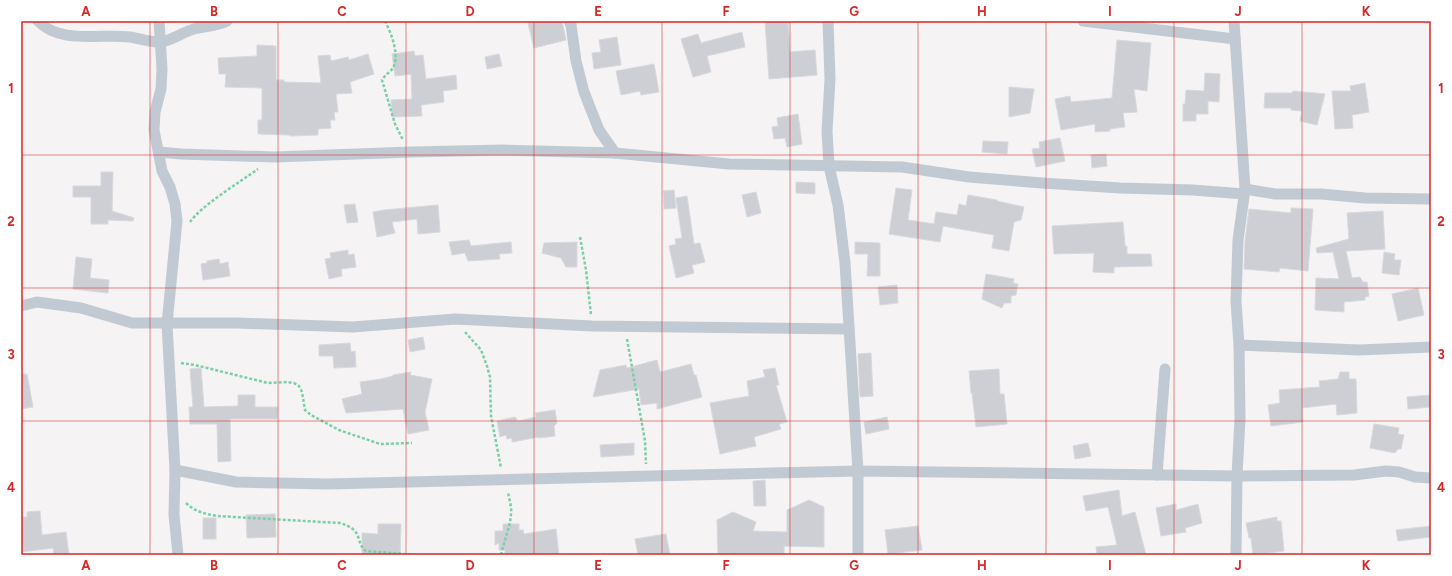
<svg xmlns="http://www.w3.org/2000/svg" width="1452" height="576" font-family="Figtree,sans-serif">
<style>
.building{fill:#cdcfd5;stroke:#d7d9de}
.lines{fill:none;stroke-linecap:round;stroke-linejoin:round}
.path{stroke:#7ad0a6;stroke-width:2.5;stroke-dasharray:3 2;stroke-linecap:butt}
.street{stroke:#c1cad2;stroke-width:11}
.grid{fill:none;stroke:#d62828;stroke-width:1;stroke-opacity:0.55}
.neatline{fill:none;stroke:#d62828;stroke-width:1.5}
.grid-label{font-size:13px;text-anchor:middle;font-weight:bold;fill:#d62828}
</style>
<rect width="100%" height="100%" fill="#f5f3f3"/>
<g class="building">
<polygon points="535,21 562,21 566,40 534,48 528,23"/>
<polygon points="765,21 788,21 790,52 815,50 817,75 769,79"/>
<polygon points="742,32 745,47 707,56 711,72 693,77 681,39 698,34 701,43"/>
<polygon points="617,37 621,65 594,69 592,53 601,52 599,40"/>
<polygon points="1117,40 1151,43 1147,91 1134,89 1137,112 1123,113 1125,127 1110,129 1110,131 1095,132 1095,124 1061,130 1055,99 1070,96 1071,102 1112,98"/>
<polygon points="257,45 276,46 276,80 284,80 284,82 321,83 318,56 330,55 331,61 348,57 349,60 368,54 374,74 350,82 352,93 336,94 338,112 334,112 335,120 330,120 331,128 318,129 318,135 290,136 290,135 258,134 258,120 262,120 262,88 225,87 226,74 219,74 218,58 257,56"/>
<polygon points="414,51 415,56 423,55 426,79 456,75 457,89 443,91 444,102 421,105 422,116 392,117 391,100 412,99 411,74 395,76 392,54"/>
<polygon points="499,54 502,66 487,69 485,57"/>
<polygon points="654,64 659,92 641,95 640,91 621,95 616,71"/>
<polygon points="1205,73 1220,74 1219,102 1208,101 1208,114 1196,114 1196,121 1183,121 1183,104 1185,104 1186,90 1204,91"/>
<polygon points="1365,83 1369,112 1352,115 1353,128 1335,129 1332,91 1351,91 1350,86"/>
<polygon points="1009,87 1034,89 1030,113 1009,117"/>
<polygon points="1293,91 1325,94 1317,125 1300,121 1302,111 1291,110 1291,108 1264,108 1265,93 1292,93"/>
<polygon points="798,114 802,144 787,147 785,138 774,139 772,127 778,126 777,118"/>
<polygon points="1060,138 1065,161 1036,167 1032,149 1040,148 1039,142"/>
<polygon points="983,141 1008,142 1007,154 982,152"/>
<polygon points="1106,154 1107,166 1092,168 1091,155"/>
<polygon points="101,172 113,172 112,211 134,218 133,221 108,220 108,224 91,224 91,197 73,197 73,186 101,186"/>
<polygon points="796,182 815,183 815,194 796,193"/>
<polygon points="896,188 912,190 908,220 934,224 936,212 957,215 959,204 966,206 968,195 997,200 997,201 1024,207 1021,220 1014,222 1009,251 992,248 994,235 943,226 940,242 889,234"/>
<polygon points="674,190 676,208 664,209 663,191"/>
<polygon points="756,192 761,213 747,217 742,195"/>
<polygon points="687,196 694,244 700,243 705,262 692,265 694,273 676,278 669,246 676,244 675,239 682,238 676,198"/>
<polygon points="355,204 358,222 347,223 344,205"/>
<polygon points="438,205 440,232 418,234 417,219 392,222 395,233 377,237 373,212 384,210"/>
<polygon points="1291,208 1313,209 1308,271 1280,268 1279,272 1244,269 1245,241 1249,209 1291,213"/>
<polygon points="1383,211 1385,249 1346,251 1352,278 1360,277 1363,282 1367,282 1369,296 1365,297 1365,300 1344,302 1344,312 1315,310 1316,278 1339,279 1333,252 1317,253 1316,248 1349,239 1347,213"/>
<polygon points="1123,222 1125,246 1127,246 1127,254 1151,254 1152,266 1114,267 1114,273 1093,272 1094,253 1054,254 1052,226"/>
<polygon points="469,240 471,246 511,242 512,253 499,254 500,259 468,261 465,253 452,255 449,242"/>
<polygon points="577,242 577,267 566,267 561,258 542,253 544,243"/>
<polygon points="855,242 880,243 880,276 867,276 868,254 855,254"/>
<polygon points="348,250 348,255 354,254 356,267 341,269 342,276 329,279 325,259 331,258 330,253"/>
<polygon points="1384,252 1395,254 1394,260 1401,260 1399,275 1382,273"/>
<polygon points="76,257 92,259 90,278 109,280 108,293 73,289"/>
<polygon points="219,259 220,264 228,262 230,276 203,280 201,264 207,263 207,261"/>
<polygon points="986,274 1014,279 1013,283 1018,284 1016,295 1011,296 1011,303 1004,303 1002,308 982,299"/>
<polygon points="897,285 898,303 880,305 878,287"/>
<polygon points="1418,288 1424,315 1398,321 1392,294"/>
<polygon points="423,337 425,349 410,352 408,340"/>
<polygon points="350,343 351,352 355,351 356,367 334,368 333,356 319,356 319,345"/>
<polygon points="871,353 873,396 860,397 858,354"/>
<polygon points="657,360 660,372 691,364 694,375 696,375 702,397 657,409 657,403 641,405 639,389 593,397 600,370 626,365 627,368"/>
<polygon points="201,368 204,407 238,406 238,395 255,395 255,407 278,407 277,419 230,419 231,461 218,462 217,424 190,424 189,407 193,407 190,369"/>
<polygon points="775,368 779,385 776,385 787,422 779,424 781,429 754,437 756,446 720,454 710,403 749,396 747,381 765,377 763,370"/>
<polygon points="999,369 1000,394 1004,394 1007,424 976,427 972,393 971,393 969,371"/>
<polygon points="411,372 410,375 432,379 425,412 429,430 408,434 403,409 346,413 342,399 362,394 360,382 381,379 393,376 393,375"/>
<polygon points="1340,372 1349,372 1349,379 1356,379 1357,413 1337,415 1336,404 1302,408 1303,422 1271,426 1268,405 1280,403 1279,390 1320,387 1319,381 1338,379"/>
<polygon points="21,374 27,374 33,407 21,409"/>
<polygon points="1431,395 1431,407 1408,409 1407,397"/>
<polygon points="555,410 557,423 554,426 555,436 539,438 539,437 512,442 512,438 507,439 506,435 500,437 497,421 515,417 518,421 536,417 535,413"/>
<polygon points="887,417 889,429 866,434 864,422"/>
<polygon points="1374,424 1399,428 1398,434 1404,435 1401,449 1398,449 1395,453 1370,448"/>
<polygon points="634,443 634,455 601,457 600,445"/>
<polygon points="1088,443 1091,456 1075,459 1073,446"/>
<polygon points="765,480 766,506 754,506 753,481"/>
<polygon points="1119,490 1122,516 1135,512 1146,555 1097,555 1096,547 1117,545 1108,507 1086,511 1083,496"/>
<polygon points="809,500 824,507 824,547 784,546 784,555 718,555 717,520 733,512 756,522 753,531 787,532 787,510"/>
<polygon points="1176,504 1176,510 1198,504 1202,523 1185,528 1186,532 1161,536 1156,508"/>
<polygon points="40,511 42,535 66,532 69,555 54,555 53,548 21,552 21,517 27,517 27,512"/>
<polygon points="275,514 276,537 247,538 246,515"/>
<polygon points="1277,517 1277,521 1281,521 1284,551 1253,555 1251,538 1249,538 1246,523"/>
<rect x="203" y="518" width="13" height="21"/>
<polygon points="378,524 401,524 400,555 362,555 362,533 378,534"/>
<polygon points="503,524 519,524 519,530 524,530 523,531 524,534 556,529 559,555 505,555 505,550 499,550 499,543 495,545 495,531 503,531"/>
<polygon points="918,526 922,550 888,554 885,530"/>
<polygon points="1431,526 1431,537 1398,541 1396,530"/>
<polygon points="666,534 670,555 638,555 635,539"/>
</g>
<g class="lines">
<g class="path">
<path d="M 385,21 C 391,33 400,54 393,68 C 390,72 385,75 382,80 L 395,124 L 403,140"/>
<path d="M 190,222 C 202,205 240,182 258,169"/>
<polyline points="580,237 586,270 591,315"/>
<polyline points="465,332 481,350 487,366 490,377 491,416 501,468"/>
<polyline points="627,339 645,441 646,464"/>
<polyline points="181,363 195,365 268,383 287,382 294,383 299,386 302,392 305,410 311,415 339,430 380,444 412,443"/>
<path d="M 186,503 C 195,512 206,514 217,516 L 340,523 C 346,525 351,527 355,531 C 360,537 359,547 366,551 L 417,555"/>
<path d="M 501,555 C 504,541 510,528 511,514 C 512,507 509,499 508,492"/>
</g>
<g class="street">
<path d="M 38,21 C 61,45 101,33 130,37 C 138,38 152,43 160,42 C 171,41 183,32 194,29 C 205,26 217,26 227,21"/>
<polyline points="159,21 162,69 161,89 155,112 154,130 162,171 170,187 175,204 177,221 167,324 175,470 174,515 178,555"/>
<polyline points="569,21 571,25 576,61 584,92 599,130 615,153"/>
<polyline points="828,21 830,79 827,131 829,166 838,205 845,263 858,471 858,555"/>
<polyline points="1083,21 1235,39"/>
<polyline points="1234,21 1245,189 1238,240 1236,301 1239,345 1240,419 1237,476 1236,555"/>
<polyline points="159,152 181,154 275,157 411,152 503,150 615,153 729,164 902,167 969,177 1042,183 1120,188 1193,190 1244,194"/>
<polyline points="1245,189 1275,194 1321,194 1365,198 1431,199"/>
<polyline points="21,306 37,302 81,308 132,323 237,323 353,327 455,319 592,326 849,329"/>
<polyline points="1239,345 1359,350 1431,347"/>
<polyline points="175,470 236,482 328,484 858,471 1237,476 1354,475 1386,471 1399,472 1415,477 1431,478"/>
<polyline points="1157,475 1165,369"/>
</g>
</g>
<path class="grid" d="M 150,21 L 150,555M 278,21 L 278,555M 406,21 L 406,555M 534,21 L 534,555M 662,21 L 662,555M 790,21 L 790,555M 918,21 L 918,555M 1046,21 L 1046,555M 1174,21 L 1174,555M 1302,21 L 1302,555M 21,155 L 1431,155M 21,288 L 1431,288M 21,421 L 1431,421"/>
<rect width="1452" height="576" fill="none" stroke="#ffffff" stroke-width="44"/>
<rect x="22" y="22" width="1408" height="532" class="neatline"/>
<g class="grid-label">
<text x="86" y="16">A</text>
<text x="214" y="16">B</text>
<text x="342" y="16">C</text>
<text x="470" y="16">D</text>
<text x="598" y="16">E</text>
<text x="726" y="16">F</text>
<text x="854" y="16">G</text>
<text x="982" y="16">H</text>
<text x="1110" y="16">I</text>
<text x="1238" y="16">J</text>
<text x="1366" y="16">K</text>
<text x="11" y="93">1</text>
<text x="1441" y="93">1</text>
<text x="11" y="226">2</text>
<text x="1441" y="226">2</text>
<text x="11" y="359">3</text>
<text x="1441" y="359">3</text>
<text x="11" y="492">4</text>
<text x="1441" y="492">4</text>
<text x="86" y="570">A</text>
<text x="214" y="570">B</text>
<text x="342" y="570">C</text>
<text x="470" y="570">D</text>
<text x="598" y="570">E</text>
<text x="726" y="570">F</text>
<text x="854" y="570">G</text>
<text x="982" y="570">H</text>
<text x="1110" y="570">I</text>
<text x="1238" y="570">J</text>
<text x="1366" y="570">K</text>
</g>
</svg>
